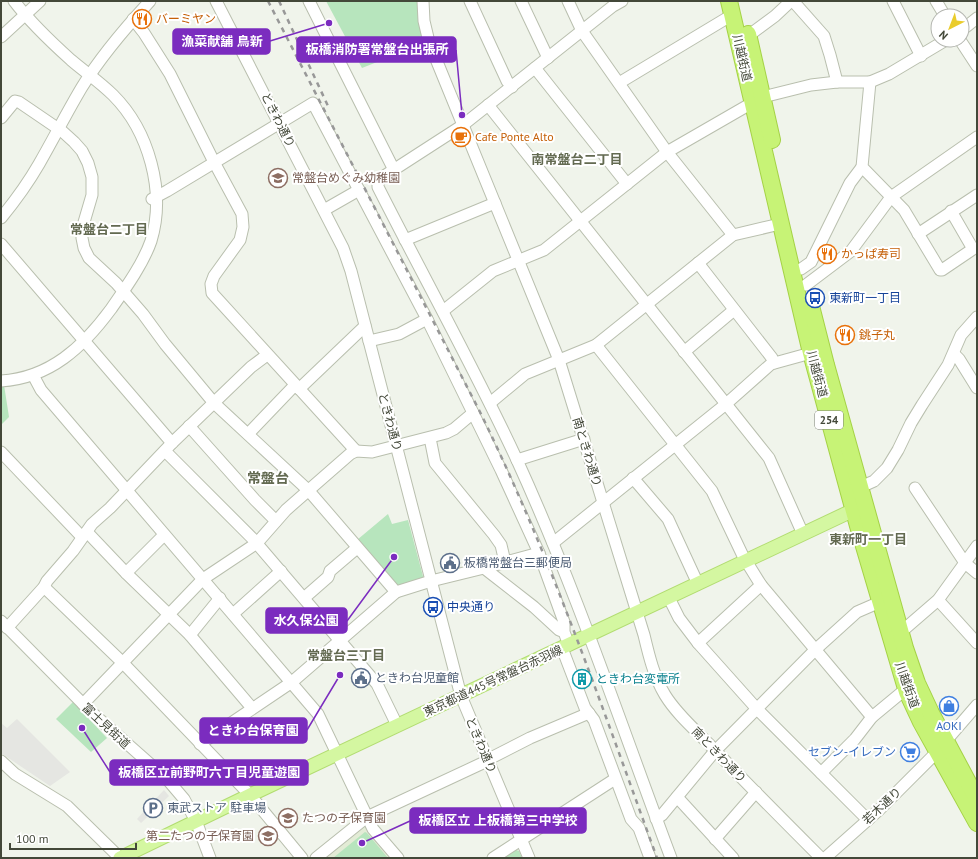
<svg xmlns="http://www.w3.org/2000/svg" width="978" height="859" font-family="'PT Sans','Noto Sans JP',sans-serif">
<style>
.education{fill:#e3ecd6}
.green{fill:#b7e5bd}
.parking{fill:#e5e6e2}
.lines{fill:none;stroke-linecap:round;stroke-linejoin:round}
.minor-casing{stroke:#b9bfae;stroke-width:13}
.major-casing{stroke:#b2dc71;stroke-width:15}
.highway-casing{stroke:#a5d246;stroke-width:18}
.minor{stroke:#fff;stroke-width:11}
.major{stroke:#d4f7a1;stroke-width:13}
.highway{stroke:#c7f376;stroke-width:16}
.rail{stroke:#989898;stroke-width:2.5;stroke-dasharray:5 5;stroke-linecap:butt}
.labels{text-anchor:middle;stroke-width:4;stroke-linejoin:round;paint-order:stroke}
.shield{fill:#fff;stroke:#7b7f74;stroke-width:1}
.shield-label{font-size:11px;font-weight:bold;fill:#434839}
.food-label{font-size:12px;fill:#c56008;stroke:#fff;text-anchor:start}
.street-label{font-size:12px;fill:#434839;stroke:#fff}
.education-label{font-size:12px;fill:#785e54;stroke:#fff;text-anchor:start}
.transit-label{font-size:12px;fill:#164399;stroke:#fff;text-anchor:start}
.service-label{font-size:12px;fill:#4e5e75;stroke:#fff;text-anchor:start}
.culture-label{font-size:12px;fill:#0d838f;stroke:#fff;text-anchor:start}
.shop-label{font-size:12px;fill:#366cbe;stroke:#fff}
.neighbourhood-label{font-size:13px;font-weight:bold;fill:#636a51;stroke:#fff}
.quarter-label{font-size:14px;font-weight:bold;fill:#636a51;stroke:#fff}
.leader{fill:none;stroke:#7b2cbf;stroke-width:1.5}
.callout-dot{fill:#7b2cbf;stroke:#fff;stroke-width:1.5}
.callout{fill:#7b2cbf;stroke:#7b2cbf;stroke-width:1.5}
.callout-label{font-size:13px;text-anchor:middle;font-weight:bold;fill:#fff}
</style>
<rect width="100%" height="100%" fill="#f0f4eb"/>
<polygon class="education" points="363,826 370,829 394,858 324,858"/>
<g class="green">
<polygon points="326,1 419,1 425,43 362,68"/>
<polygon points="1,385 4,385 9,417 1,425"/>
<polygon points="388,514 392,524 408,520 424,580 399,587 395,585 357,540"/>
<polygon points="73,702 107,738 91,752 56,719"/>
<polygon points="365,832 367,833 388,858 333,858"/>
<polygon points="514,849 519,851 522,858 501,858"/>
</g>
<g class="parking">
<polygon points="17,719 70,772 50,786 1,753 1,723 7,728"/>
<polygon points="164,790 169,796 141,823 137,819"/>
</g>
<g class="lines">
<g class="minor-casing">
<g id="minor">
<polyline points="216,1 343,248 351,271 461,696 529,858"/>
<polyline points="309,1 394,170"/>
<path d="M 423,1 L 424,21 L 429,42 L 559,360 L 644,635 C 649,656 654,677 665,695 C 676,713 693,728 708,743 C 745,782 783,820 821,858"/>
<polyline points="470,1 507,81 512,87"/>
<polyline points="521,1 548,58"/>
<polyline points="568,1 582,31 667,152 733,235"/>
<path d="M 622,1 L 613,6 L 463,125 L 381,178 L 378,182 L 378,187 C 424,278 474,367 517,460 C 576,589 621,725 671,858"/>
<polyline points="793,1 824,36 830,55 837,82"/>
<polyline points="893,1 921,56"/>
<polyline points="936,1 945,16"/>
<polyline points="133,19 144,33 170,74 214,162 242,214 243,227 240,240 214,276 211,284 212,293 356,451"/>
<polyline points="962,30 977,18"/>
<polyline points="748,36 775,16 791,1"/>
<polyline points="1,37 40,1"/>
<polyline points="960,40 977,66"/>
<polyline points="535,68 627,184"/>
<polyline points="870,82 862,167 904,210 940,270 942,270 973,249 951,211"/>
<polyline points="619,83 732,15"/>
<polyline points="763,97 811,85 837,82 870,82 889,74 946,40"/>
<polyline points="488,105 769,458 803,534"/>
<polyline points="1,118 15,101 19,102 63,132 74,142 82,151 88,163 92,177 92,195 82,229 82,238 84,248 89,258 116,283 143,314 165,344 214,403 309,491 396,592 431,581 484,568"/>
<polyline points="152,199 167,191 313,103 427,319 501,470 539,553"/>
<polyline points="324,210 359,190"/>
<path d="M 1,218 C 15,201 28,183 39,164 C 54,138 67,112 82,87 C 101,56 126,27 150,1"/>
<polyline points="918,234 977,195"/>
<polyline points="405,240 495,203"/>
<polyline points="1,244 172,443"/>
<polyline points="698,263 772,358 774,363"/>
<polyline points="801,269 811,262 850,183 862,167"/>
<polyline points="806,285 851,251 891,197 977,137"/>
<polyline points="443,311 493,271 544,250 667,152 752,103"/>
<polyline points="369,341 399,334 427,319"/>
<polyline points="596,345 712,491 743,556 761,585 872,717 901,693 907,692"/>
<polyline points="684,352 734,310"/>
<polyline points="954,354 959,359 977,388"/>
<polyline points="33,375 41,390 318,714 373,829 398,858"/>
<path d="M 1,381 C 50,378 83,347 111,309 C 125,289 143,264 151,241 C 166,192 149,131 113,95 C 100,82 85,72 71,60 C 51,42 30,22 14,1"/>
<polyline points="299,389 365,326"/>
<polyline points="490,403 525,374 596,345 733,235 780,224"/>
<polyline points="189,426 255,500 276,521"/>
<polyline points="248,434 295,385"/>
<polyline points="430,438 435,463 494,535 501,545 505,562"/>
<polyline points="165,451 253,539 377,684 397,725"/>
<polyline points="1,452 82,537"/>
<polyline points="517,460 584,439"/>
<polyline points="633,478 668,519 698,584"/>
<polyline points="915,488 965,563 977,573"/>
<polyline points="854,490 874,481 887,468 898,450 911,423 922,405 948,365 961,335 977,317"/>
<polyline points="87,532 126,573 189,634 252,708"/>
<polyline points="553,543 726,404 771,364 811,353"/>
<polyline points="126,573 164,535"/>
<polyline points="44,587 123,663 250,795 302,858"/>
<polyline points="304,598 328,577 330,571 357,548"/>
<polyline points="669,598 679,618 698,643 757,709 868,820"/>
<polyline points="938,600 977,643"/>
<polyline points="233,614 281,571"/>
<polyline points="1,621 88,709 167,779 184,799 196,821 210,858"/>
<polyline points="7,628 44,587 47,581 73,551 92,524 110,508 172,443 251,367 267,355"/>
<polyline points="564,632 559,630 534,607 484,568 539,553 564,622 564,632 569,645"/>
<polyline points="901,632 938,600 977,546"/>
<polyline points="190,635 220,598"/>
<polyline points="698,643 761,585"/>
<polyline points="562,648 585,708 594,720 631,819 639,828 650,858"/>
<polyline points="83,704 203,579 257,543 286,510 350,454 356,451 372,452 446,433 454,429 473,413"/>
<polyline points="200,744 292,682 396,592"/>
<polyline points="487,760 530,738 589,713"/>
<polyline points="1,761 15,774 67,806 120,858"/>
<polyline points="821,773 855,739 872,717"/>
<polyline points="677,797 733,858"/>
<polyline points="656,819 662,815 715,751 815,650 857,612 880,602"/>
<polyline points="715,839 756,792"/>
<polyline points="316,858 367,817 487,761"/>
<polyline points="493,858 615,779"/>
<polyline points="825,858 879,810 932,757 977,705"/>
</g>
</g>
<g class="major-casing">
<polyline id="major" points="120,858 250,795 862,506"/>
</g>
<g class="highway-casing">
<g id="highway">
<polyline points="729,1 811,353 858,526 907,692 921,722 977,823"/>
<polyline points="748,34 772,140"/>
<polyline points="811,306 826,365 905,648 917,683 931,713 977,799"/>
</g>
</g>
<use href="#minor" class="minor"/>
<use href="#major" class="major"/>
<use href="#highway" class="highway"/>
<g class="rail">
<path d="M 268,1 L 479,410 C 550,554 602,707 657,858"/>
<polyline points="279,1 328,106"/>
</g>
</g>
<defs>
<g id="restaurant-ring" transform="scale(1)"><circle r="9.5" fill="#fff" stroke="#e8710a" stroke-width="1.5"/><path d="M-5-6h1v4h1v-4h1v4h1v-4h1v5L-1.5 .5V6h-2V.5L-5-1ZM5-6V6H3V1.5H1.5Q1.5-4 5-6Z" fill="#e8710a"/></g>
<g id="cafe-ring" transform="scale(1)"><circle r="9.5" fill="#fff" stroke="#e8710a" stroke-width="1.5"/><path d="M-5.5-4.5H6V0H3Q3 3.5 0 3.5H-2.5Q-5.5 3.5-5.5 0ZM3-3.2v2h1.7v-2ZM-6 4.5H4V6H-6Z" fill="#e8710a"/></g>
<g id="school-ring" transform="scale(1)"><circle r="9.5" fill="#fff" stroke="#8d6e63" stroke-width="1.5"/><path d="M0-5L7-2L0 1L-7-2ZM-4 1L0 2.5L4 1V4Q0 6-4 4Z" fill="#8d6e63"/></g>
<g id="bus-ring" transform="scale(1)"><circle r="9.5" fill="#fff" stroke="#1a4fb4" stroke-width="1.5"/><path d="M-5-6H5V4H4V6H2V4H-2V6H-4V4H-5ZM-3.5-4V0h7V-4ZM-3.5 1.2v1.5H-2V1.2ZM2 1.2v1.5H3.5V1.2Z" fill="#1a4fb4"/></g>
<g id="civic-ring" transform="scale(1)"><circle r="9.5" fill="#fff" stroke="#5c6f8a" stroke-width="1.5"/><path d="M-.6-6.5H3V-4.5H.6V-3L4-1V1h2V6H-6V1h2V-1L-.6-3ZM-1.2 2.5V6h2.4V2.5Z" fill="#5c6f8a"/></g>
<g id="building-ring" transform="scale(1)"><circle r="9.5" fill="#fff" stroke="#0f9aa8" stroke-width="1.5"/><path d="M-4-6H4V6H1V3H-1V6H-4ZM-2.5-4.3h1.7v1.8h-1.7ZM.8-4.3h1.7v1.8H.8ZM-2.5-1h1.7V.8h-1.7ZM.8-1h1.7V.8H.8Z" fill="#0f9aa8"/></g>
<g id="shop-ring" transform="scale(1)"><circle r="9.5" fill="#fff" stroke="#3f7fe0" stroke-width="1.5"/><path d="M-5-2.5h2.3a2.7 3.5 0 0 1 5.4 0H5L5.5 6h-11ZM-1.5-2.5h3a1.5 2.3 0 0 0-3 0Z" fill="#3f7fe0"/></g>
<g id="supermarket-ring" transform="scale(1)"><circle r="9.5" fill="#fff" stroke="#3f7fe0" stroke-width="1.5"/><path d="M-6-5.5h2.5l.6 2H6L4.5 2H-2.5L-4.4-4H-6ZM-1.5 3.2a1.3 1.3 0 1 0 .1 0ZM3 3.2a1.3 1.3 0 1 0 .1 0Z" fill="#3f7fe0"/></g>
<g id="parking-ring" transform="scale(1)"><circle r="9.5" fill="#fff" stroke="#5c6f8a" stroke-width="1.5"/><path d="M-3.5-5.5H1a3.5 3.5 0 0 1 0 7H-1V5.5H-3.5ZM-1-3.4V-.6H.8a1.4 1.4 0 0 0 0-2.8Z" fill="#5c6f8a"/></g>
</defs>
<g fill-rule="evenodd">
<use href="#restaurant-ring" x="142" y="19"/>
<use href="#cafe-ring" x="461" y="137"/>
<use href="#school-ring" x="278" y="178"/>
<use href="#restaurant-ring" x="827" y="254"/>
<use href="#bus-ring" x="815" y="298"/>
<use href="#restaurant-ring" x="845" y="335"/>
<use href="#civic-ring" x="450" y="563"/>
<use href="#bus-ring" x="433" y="607"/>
<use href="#civic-ring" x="361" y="678"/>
<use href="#building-ring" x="582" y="679"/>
<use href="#shop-ring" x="949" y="706"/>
<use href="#supermarket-ring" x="910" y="752"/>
<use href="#parking-ring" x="153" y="808"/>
<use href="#school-ring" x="288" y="818"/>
<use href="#school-ring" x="268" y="836"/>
</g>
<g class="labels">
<rect class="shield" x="815" y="411" width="28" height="18" rx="3"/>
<g class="shield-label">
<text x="829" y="424">254</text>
</g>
<g class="food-label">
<text x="156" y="23">バーミヤン</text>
<text x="475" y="141">Cafe Ponte Alto</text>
<text x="841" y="258">かっぱ寿司</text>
<text x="859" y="339">銚子丸</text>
</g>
<g class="street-label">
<text transform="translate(742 58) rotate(77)" y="4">川越街道</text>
<text transform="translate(278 120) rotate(63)" y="4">ときわ通り</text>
<text transform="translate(817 374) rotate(75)" y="4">川越街道</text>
<text transform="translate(390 422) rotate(75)" y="4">ときわ通り</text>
<text transform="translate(587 452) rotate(73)" y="4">南ときわ通り</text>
<text transform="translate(493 681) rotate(-25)" y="4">東京都道445号常盤台赤羽線</text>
<text transform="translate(907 685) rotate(70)" y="4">川越街道</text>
<text transform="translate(106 726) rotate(43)" y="4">富士見街道</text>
<text transform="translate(481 745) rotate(67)" y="4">ときわ通り</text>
<text transform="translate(719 755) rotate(46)" y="4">南ときわ通り</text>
<text transform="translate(882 806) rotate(-43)" y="4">若木通り</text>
</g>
<g class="education-label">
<text x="292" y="182">常盤台めぐみ幼稚園</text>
<text x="302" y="822">たつの子保育園</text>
<text x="254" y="840" text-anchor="end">第二たつの子保育園</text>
</g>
<g class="transit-label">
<text x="829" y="302">東新町一丁目</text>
<text x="447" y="611">中央通り</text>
</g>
<g class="service-label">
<text x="464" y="567">板橋常盤台三郵便局</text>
<text x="375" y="682">ときわ台児童館</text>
<text x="167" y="812">東武ストア 駐車場</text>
</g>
<g class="culture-label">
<text x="596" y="683">ときわ台変電所</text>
</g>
<g class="shop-label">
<text x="949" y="730">AOKI</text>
<text x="896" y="756" text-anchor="end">セブン-イレブン</text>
</g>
<g class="neighbourhood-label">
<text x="577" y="164">南常盤台二丁目</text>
<text x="109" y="234">常盤台二丁目</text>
<text x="868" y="544">東新町一丁目</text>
<text x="346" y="660">常盤台三丁目</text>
</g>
<g class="quarter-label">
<text x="268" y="483">常盤台</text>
</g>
</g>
<path class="leader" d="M329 23L270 41M462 115L456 50M394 557L347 621M340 675L307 730M82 728L110 772M362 843L410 821"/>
<g class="callout-dot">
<circle cx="329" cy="23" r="4"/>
<circle cx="462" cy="115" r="4"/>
<circle cx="394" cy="557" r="4"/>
<circle cx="340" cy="675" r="4"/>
<circle cx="82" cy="728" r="4"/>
<circle cx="362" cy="843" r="4"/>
</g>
<g class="callout">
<rect x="173" y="29" width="97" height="25" rx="4"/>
<rect x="297" y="37" width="159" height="25" rx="4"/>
<rect x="266" y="608" width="81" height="25" rx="4"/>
<rect x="200" y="718" width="107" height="25" rx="4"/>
<rect x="110" y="760" width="198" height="25" rx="4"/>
<rect x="410" y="808" width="176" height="25" rx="4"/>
</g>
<g class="callout-label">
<text x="222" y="46">漁菜献舗 鳥新</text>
<text x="377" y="54">板橋消防署常盤台出張所</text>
<text x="306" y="625">水久保公園</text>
<text x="253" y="735">ときわ台保育園</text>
<text x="209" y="777">板橋区立前野町六丁目児童遊園</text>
<text x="498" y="825">板橋区立 上板橋第三中学校</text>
</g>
<rect width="978" height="859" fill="none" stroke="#434839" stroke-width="4"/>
<g transform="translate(950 28) rotate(222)"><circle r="19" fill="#ffffff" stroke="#b4b6b0"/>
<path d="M0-3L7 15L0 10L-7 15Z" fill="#eacc2b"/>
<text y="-6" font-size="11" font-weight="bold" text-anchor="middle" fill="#434839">N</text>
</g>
<path d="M10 843v6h126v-6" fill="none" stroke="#434839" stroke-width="2"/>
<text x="16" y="843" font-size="12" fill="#434839" stroke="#ffffff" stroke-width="3" paint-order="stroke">100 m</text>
</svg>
